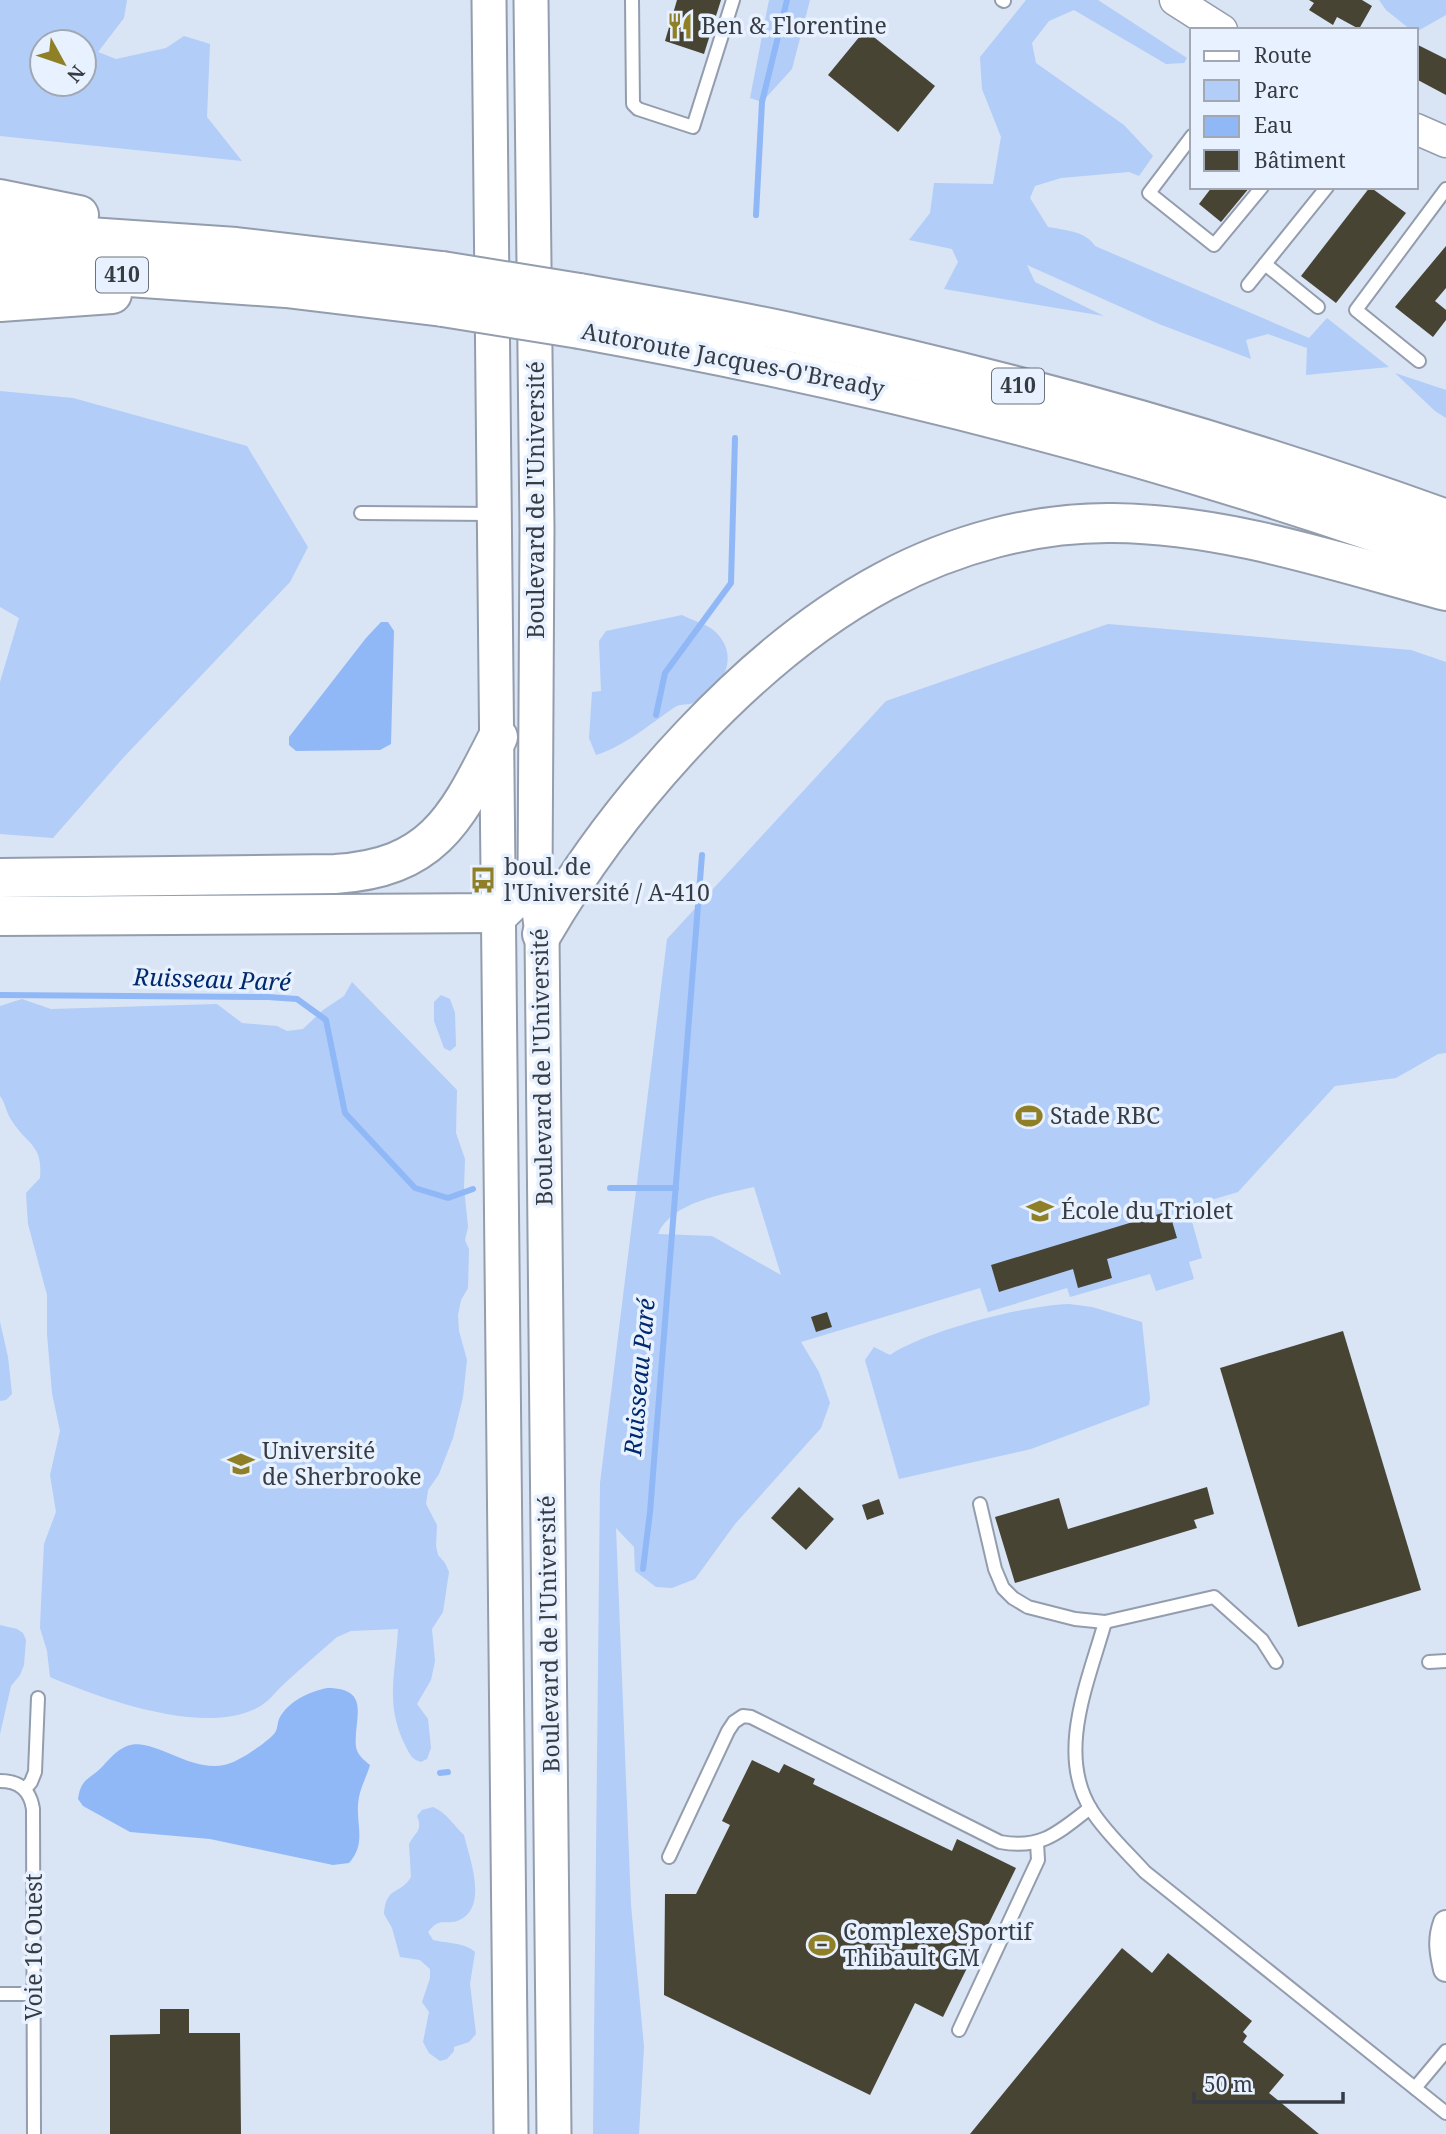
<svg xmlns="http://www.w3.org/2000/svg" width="1446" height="2134" font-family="'Noto Serif',serif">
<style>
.green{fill:#b2cdf8;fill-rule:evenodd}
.water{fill:#90b8f6}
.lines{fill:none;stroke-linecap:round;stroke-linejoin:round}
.stream{stroke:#90b8f6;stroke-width:6}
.building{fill:#474434}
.service-casing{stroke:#939dad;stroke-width:16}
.minor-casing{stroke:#939dad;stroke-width:28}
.tertiary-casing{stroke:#939dad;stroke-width:33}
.secondary-casing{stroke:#939dad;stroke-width:37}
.motorway-casing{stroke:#939dad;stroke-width:42}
.service{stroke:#fff;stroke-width:12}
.minor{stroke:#fff;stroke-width:24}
.tertiary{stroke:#fff;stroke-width:30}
.secondary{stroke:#fff;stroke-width:33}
.motorway{stroke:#fff;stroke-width:38}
.motorway-bridge-casing{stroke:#939dad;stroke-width:42;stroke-linecap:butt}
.motorway-bridge{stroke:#fff;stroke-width:38}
.labels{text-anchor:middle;stroke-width:7;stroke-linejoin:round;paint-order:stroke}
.shield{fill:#e8f1ff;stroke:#6c727b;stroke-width:2}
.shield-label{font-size:21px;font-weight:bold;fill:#373b42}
.poi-label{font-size:23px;fill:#373b42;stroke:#e8f1ff;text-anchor:start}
.street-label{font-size:23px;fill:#373b42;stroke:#e8f1ff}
.water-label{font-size:24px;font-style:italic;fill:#002a6d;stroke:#e8f1ff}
</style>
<rect width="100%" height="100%" fill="#d9e4f5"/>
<g class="green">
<path d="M 0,0 L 127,0 L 124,18 L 98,52 L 116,59 L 166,48 L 184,36 L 210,44 L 207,117 L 242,161 L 0,136 ZM 42,42 L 84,42 L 84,84 L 42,84 Z"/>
<polygon points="769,0 810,0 792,69 762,102 750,98"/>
<path d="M 1026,0 L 1098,0 L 1187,58 L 1184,63 L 1166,64 L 1074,10 L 1049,21 L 1032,43 L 1036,63 L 1124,125 L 1153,156 L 1139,176 L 1129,172 L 1061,178 L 1035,186 L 1030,198 L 1048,227 C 1064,230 1086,231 1095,246 L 1309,338 L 1327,318 L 1389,367 L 1306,375 L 1307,348 L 1268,334 L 1246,340 L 1251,359 L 1159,324 L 1027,265 L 1035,282 L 1104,316 L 944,289 L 958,262 L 952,249 L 909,240 L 930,213 L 934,183 L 993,184 L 1001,137 L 982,89 L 980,57 Z"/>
<polygon points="1379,0 1446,0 1446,15 1416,32 1416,30 1411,30 1386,10"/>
<polygon points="1395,373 1446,390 1446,418 1435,411"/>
<polygon points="0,391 73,398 247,446 308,547 290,582 123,758 53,838 0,834 0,682 19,618 0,607"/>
<path d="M 682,615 C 691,620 704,623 712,629 C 742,653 725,688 695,702 C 688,706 682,703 675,707 C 650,724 625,746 596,755 L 589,738 L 592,692 L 601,691 L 599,641 L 606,631 Z"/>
<path d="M 1108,624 L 1411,650 L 1446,662 L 1446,1053 L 1438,1054 L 1396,1078 L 1335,1086 L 1238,1192 L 1188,1207 L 1202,1258 L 1189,1262 L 1194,1279 L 1156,1291 L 1150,1274 L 1070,1297 L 1067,1288 L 988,1312 L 980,1288 L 801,1342 L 819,1372 L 830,1403 L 821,1428 L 735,1524 L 695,1579 L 672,1588 L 656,1587 L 635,1571 L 634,1547 L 616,1528 L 631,1905 L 644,2047 L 639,2134 L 593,2134 L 600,1483 L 667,939 L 886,701 ZM 754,1187 L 781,1275 L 712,1236 L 658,1234 C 671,1202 724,1194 754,1187 Z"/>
<path d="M 352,982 L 457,1090 L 456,1133 L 465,1159 L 464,1188 L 468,1227 L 465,1240 L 469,1249 L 468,1288 L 461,1300 L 458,1315 L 459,1331 L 467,1360 L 463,1397 L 453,1438 L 439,1474 L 428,1490 L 426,1504 L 437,1525 L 436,1546 L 438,1555 L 445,1563 L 449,1572 L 443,1612 L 432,1629 L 435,1661 L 431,1680 L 417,1704 L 428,1719 L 431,1748 L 427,1759 L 421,1762 C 413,1760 410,1755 406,1747 C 384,1705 396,1673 398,1629 L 351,1631 L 337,1637 C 320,1652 302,1667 285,1683 C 276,1691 268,1703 257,1708 C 204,1736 102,1699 50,1677 L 47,1651 L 40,1628 L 41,1603 L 44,1544 L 56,1512 L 50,1475 L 60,1431 L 52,1393 L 47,1334 L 47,1295 L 28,1224 L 26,1193 L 40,1178 C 43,1144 28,1146 12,1121 C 6,1113 6,1104 0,1096 L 0,1006 L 22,999 L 51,1009 L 217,1004 L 242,1023 L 277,1026 L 287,1031 L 303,1029 L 323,1010 L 344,996 Z"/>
<polygon points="441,995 450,999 455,1013 456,1046 450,1051 444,1048 434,1021 434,1002"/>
<path d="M 1069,1304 L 1092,1307 L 1142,1322 L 1150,1398 L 1149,1405 L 1031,1449 L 899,1479 L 865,1360 L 874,1347 L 890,1355 C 926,1331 1025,1305 1069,1304 Z"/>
<polygon points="0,1322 8,1357 12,1394 6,1400 0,1401"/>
<polygon points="0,1625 17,1629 23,1633 26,1640 24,1665 20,1675 11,1686 0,1734"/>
<path d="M 433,1807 C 447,1813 453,1825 464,1835 C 469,1857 490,1909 457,1921 C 444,1925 439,1917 428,1932 L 433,1940 C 446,1943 466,1943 475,1952 L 470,1984 L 476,2034 L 469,2042 L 454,2047 L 454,2051 L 447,2059 L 440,2061 L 429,2053 L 423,2042 L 429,2012 L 422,2002 L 430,1978 L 430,1969 L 420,1960 L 400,1957 L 392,1928 L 384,1914 C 386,1885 401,1895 411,1877 L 409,1844 C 416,1831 423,1830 417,1816 L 422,1810 Z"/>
</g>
<g class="water">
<polygon points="381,622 388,622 394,631 391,744 380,750 296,751 289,745 289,737 366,638"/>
<path d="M 327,1688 C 373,1688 353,1720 356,1747 C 358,1756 364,1760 370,1765 C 367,1776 361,1786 359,1797 C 354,1822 368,1842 349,1863 L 333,1865 L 210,1839 L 130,1832 L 83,1806 L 78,1799 C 81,1778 89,1780 102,1767 C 109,1759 117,1750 127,1746 C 152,1736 188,1772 224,1765 C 237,1763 266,1743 274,1734 C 278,1729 277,1724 279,1719 C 288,1701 309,1692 327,1688 Z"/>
</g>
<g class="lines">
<g class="stream">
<polyline points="756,215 762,102 787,0"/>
<polyline points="656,715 665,673 731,583 735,438"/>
<polyline points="0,995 268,997 297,999 326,1020 345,1113 415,1188 448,1198 473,1189"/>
<polyline points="610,1188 676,1188"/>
<polyline points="643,1569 650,1512 702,855"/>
<polyline points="440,1773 448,1772"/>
</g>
</g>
<g class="building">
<polygon points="677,0 721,0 704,54 665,41"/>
<polygon points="1309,0 1362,0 1372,6 1359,29 1337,17 1333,25 1309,10 1314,3"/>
<polygon points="865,30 935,86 898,132 828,75"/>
<polygon points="1416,44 1446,59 1446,95 1416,79"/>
<polygon points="1212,187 1250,187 1221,222 1199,204"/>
<polygon points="1370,187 1406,213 1336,303 1301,276"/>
<polygon points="1446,246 1446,288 1435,301 1446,310 1446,320 1433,337 1395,307"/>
<polygon points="1169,1211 1177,1238 1107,1259 1112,1278 1078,1288 1073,1269 999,1292 991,1265"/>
<polygon points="827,1312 832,1327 816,1332 811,1317"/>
<polygon points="1343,1331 1421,1590 1298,1627 1220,1368"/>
<polygon points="799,1487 834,1519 806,1550 771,1518"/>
<polygon points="1207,1487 1214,1514 1194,1520 1197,1528 1015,1583 995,1517 1059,1498 1068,1529"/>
<polygon points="879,1499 884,1514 867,1520 862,1505"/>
<polygon points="752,1760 779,1773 784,1764 815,1779 813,1784 952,1851 957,1839 1016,1868 943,2017 915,2003 870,2095 664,1995 665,1894 696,1894 730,1825 722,1821"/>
<polygon points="1122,1948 1152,1973 1168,1953 1252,2021 1243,2032 1247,2036 1243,2042 1284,2075 1269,2093 1319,2134 970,2134"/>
<polygon points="160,2009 189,2009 189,2033 240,2033 241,2134 110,2134 110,2035 160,2034"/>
</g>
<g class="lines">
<g class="service-casing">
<g id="service">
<polyline points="632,0 633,104 638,109 693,127 733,0"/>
<polyline points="1002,0 1004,1"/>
<polyline points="1192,136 1149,193 1214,245 1262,187"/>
<polyline points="1265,264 1318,307"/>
<polyline points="1248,285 1327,187"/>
<polyline points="1419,361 1356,310 1446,189"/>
<polyline points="361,513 493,514"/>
<polyline points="980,1504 995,1569 1003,1588 1013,1598 1028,1607 1075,1619 1105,1622 1214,1597 1262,1640 1276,1662"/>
<path d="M 1105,1622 C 1089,1680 1055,1754 1092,1811 C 1106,1833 1127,1852 1145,1872 L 1446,2113"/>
<polyline points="1429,1662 1446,1661"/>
<path d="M 0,1781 C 19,1781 30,1790 33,1809 L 34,2134"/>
<polyline points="25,1789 31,1782 35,1772 38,1698"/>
<path d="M 669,1857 L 728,1731 L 734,1722 L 743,1716 L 751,1717 L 1000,1842 C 1041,1850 1059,1832 1090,1808"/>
<polyline points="0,1994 34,1994"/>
<polyline points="959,2030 1038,1860 1037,1843"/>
<polyline points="1415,2088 1446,2051"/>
</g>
</g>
<g class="minor-casing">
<path id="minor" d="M 1446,1923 C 1440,1939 1442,1952 1446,1969"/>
</g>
<g class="tertiary-casing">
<g id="tertiary">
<polyline points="1175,0 1222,30"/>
<polyline points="1416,129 1446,142"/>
</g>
</g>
<g class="secondary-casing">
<g id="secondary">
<polyline points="489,0 511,2134"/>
<polyline points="531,0 537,529 535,879 542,934 554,2134"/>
</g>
</g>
<g class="motorway-casing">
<g id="motorway">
<polyline points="0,199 79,215"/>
<polyline points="0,231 236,247 442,271"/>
<polyline points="0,268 286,288 443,307"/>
<path d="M 579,293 C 652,306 726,318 798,334 C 1018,382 1234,442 1446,519"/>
<polyline points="0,302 112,294"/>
<path d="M 580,329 C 875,382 1164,456 1446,557"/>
<path d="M 0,878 L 335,874 C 435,868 457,817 498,737"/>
<polyline points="0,916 500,913 535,879"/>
<path d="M 542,934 C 618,803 750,653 885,581 C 954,544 1035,522 1113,523 C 1227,524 1337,562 1446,591"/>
</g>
</g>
<use href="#service" class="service"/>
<use href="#minor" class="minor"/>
<use href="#tertiary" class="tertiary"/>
<use href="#secondary" class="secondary"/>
<use href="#motorway" class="motorway"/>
<g class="motorway-bridge-casing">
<g id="motorway-bridge">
<polyline points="442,271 579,293"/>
<polyline points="443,307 580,329"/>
</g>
</g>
<use href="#motorway-bridge" class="motorway-bridge"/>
</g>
<defs>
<g id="restaurant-bare" transform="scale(2.1)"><path d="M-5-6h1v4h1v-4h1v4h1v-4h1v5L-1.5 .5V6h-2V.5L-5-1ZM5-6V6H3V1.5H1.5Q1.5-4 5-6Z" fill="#8f8027" stroke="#e8f1ff" stroke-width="2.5" paint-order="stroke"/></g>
<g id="bus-bare" transform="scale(2.1)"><path d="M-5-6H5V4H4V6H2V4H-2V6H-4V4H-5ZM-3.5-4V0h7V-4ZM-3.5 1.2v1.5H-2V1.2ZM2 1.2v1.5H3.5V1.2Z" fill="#8f8027" stroke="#e8f1ff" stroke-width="2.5" paint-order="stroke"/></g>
<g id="stadium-bare" transform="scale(2.1)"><path d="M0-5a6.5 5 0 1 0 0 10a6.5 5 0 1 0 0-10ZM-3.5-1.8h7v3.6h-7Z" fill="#8f8027" stroke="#e8f1ff" stroke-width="2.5" paint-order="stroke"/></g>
<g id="school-bare" transform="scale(2.1)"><path d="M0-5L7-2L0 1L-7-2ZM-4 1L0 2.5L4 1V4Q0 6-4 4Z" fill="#8f8027" stroke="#e8f1ff" stroke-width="2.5" paint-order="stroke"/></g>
<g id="university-bare" transform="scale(2.1)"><path d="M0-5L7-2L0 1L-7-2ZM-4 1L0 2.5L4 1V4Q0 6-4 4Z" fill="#8f8027" stroke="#e8f1ff" stroke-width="2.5" paint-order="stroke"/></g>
</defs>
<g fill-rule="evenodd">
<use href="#restaurant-bare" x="680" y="26"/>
<use href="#bus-bare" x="483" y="880"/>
<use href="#stadium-bare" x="1029" y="1116"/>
<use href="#school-bare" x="1040" y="1211"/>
<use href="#university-bare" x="241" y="1464"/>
<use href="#stadium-bare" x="822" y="1945"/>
</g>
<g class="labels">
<g class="shield">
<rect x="96" y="257.5" width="52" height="35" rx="5"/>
<rect x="992" y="368.5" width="52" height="35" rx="5"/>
</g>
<g class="shield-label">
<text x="122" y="282">410</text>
<text x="1018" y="393">410</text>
</g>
<g class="poi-label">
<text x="701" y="34">Ben &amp; Florentine</text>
<text x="504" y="875">boul. de<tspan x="504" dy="26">l'Université / A-410</tspan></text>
<text x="1050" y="1124">Stade RBC</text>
<text x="1061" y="1219">École du Triolet</text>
<text x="262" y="1459">Université<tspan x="262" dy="26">de Sherbrooke</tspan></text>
<text x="843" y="1940">Complexe Sportif<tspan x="843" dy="26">Thibault GM</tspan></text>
</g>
<g class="street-label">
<text transform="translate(733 360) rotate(11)" y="8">Autoroute Jacques-O'Bready</text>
<text transform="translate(536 500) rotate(-90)" y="8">Boulevard de l'Université</text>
<text transform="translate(542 1067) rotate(-91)" y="8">Boulevard de l'Université</text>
<text transform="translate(549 1634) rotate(-91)" y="8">Boulevard de l'Université</text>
<text transform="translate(34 1947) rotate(-90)" y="8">Voie 16 Ouest</text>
</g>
<g class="water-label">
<text transform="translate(212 980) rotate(2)" y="8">Ruisseau Paré</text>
<text transform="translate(640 1377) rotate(-85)" y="8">Ruisseau Paré</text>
</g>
</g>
<rect x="1190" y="28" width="228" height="161" fill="#e8f1ff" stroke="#a1a8b3" stroke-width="2"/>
<rect x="1204" y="51" width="35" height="10" fill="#ffffff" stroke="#a1a8b3" stroke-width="2"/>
<text x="1254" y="63" font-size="21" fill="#373b42">Route</text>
<rect x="1204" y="80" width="35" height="21" fill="#b2cdf8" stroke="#a1a8b3" stroke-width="2"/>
<text x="1254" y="98" font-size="21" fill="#373b42">Parc</text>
<rect x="1204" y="116" width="35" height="21" fill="#90b8f6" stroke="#a1a8b3" stroke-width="2"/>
<text x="1254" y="133" font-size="21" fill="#373b42">Eau</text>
<rect x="1204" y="150" width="35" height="21" fill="#474434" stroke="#a1a8b3" stroke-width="2"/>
<text x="1254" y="168" font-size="21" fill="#373b42">Bâtiment</text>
<g transform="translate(63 63) rotate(130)"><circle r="33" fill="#e8f1ff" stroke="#a1a8b3" stroke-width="2"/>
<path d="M0-5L12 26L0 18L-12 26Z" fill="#8f8027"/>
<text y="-10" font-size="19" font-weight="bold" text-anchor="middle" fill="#373b42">N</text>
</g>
<path d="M1194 2092v10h149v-10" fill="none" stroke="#373b42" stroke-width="3.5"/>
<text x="1204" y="2092" font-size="21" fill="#373b42" stroke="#e8f1ff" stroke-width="5" paint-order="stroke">50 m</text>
</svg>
